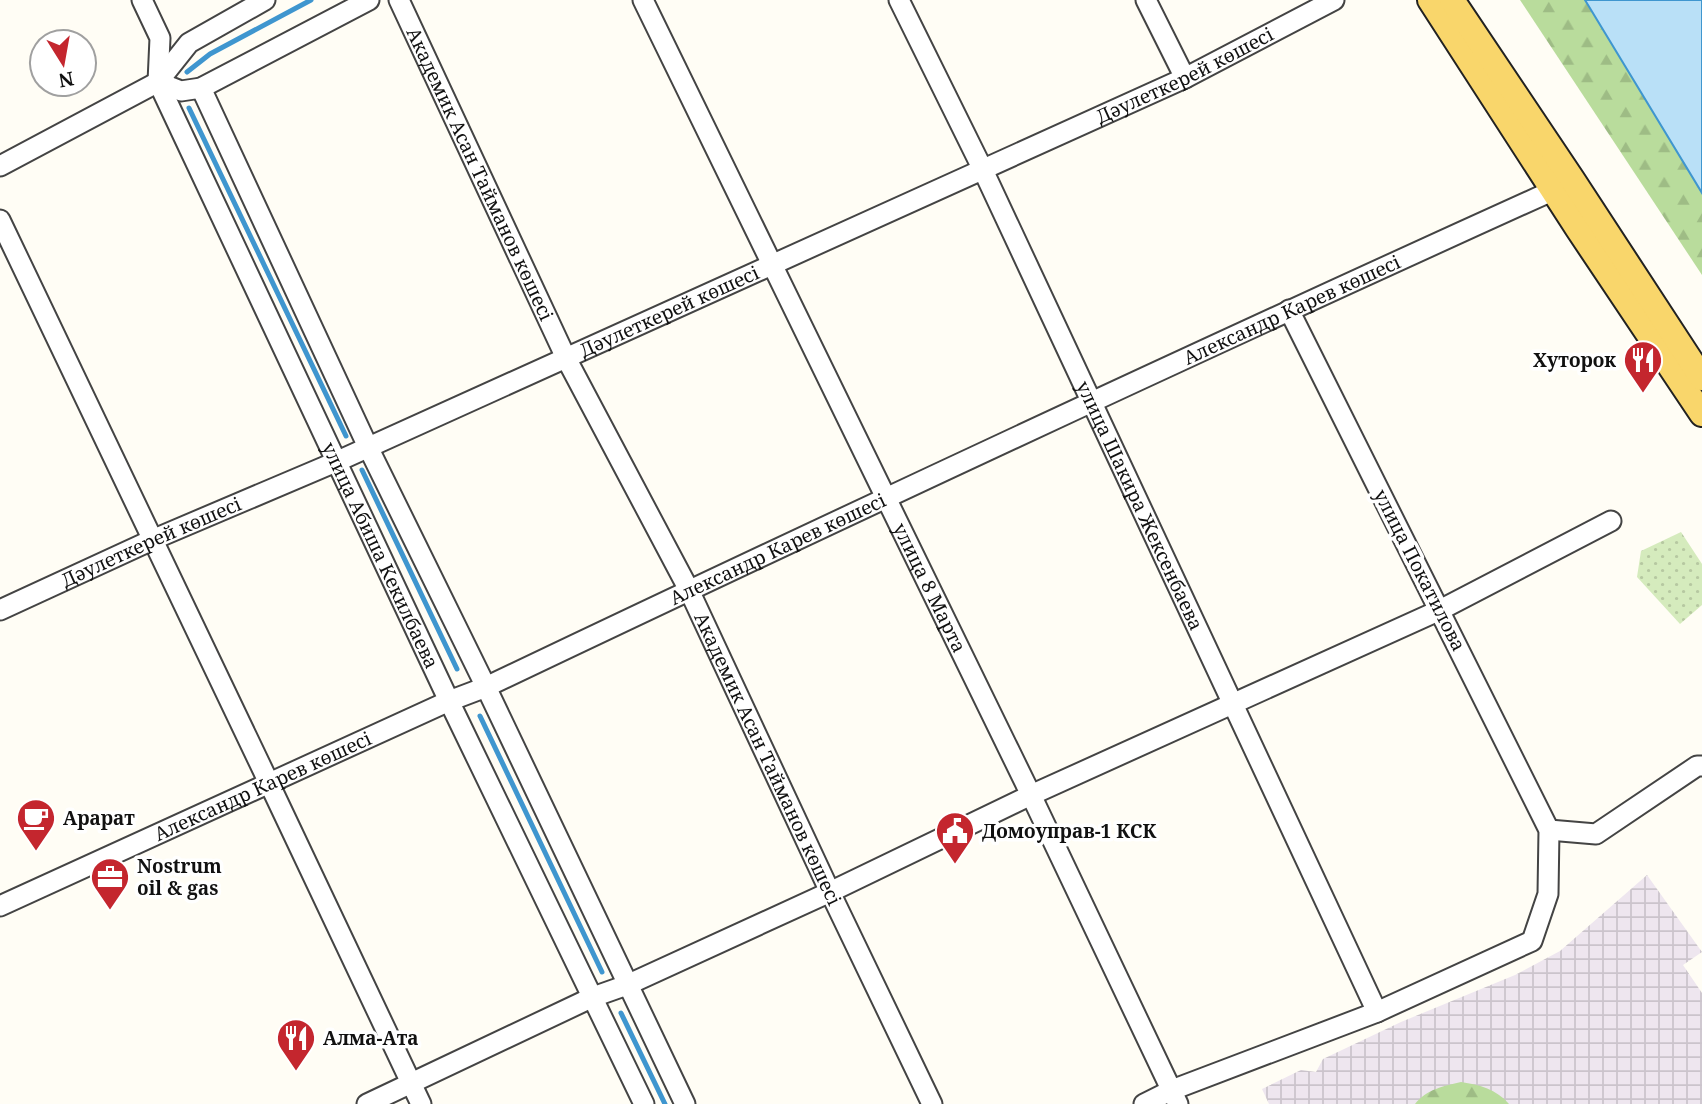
<svg xmlns="http://www.w3.org/2000/svg" width="1702" height="1104" font-family="'Noto Serif',serif">
<style>
.industrial{fill:url(#industrial-grid)}
.grass{fill:url(#grass-dots)}
.forest{fill:url(#forest-firs)}
.water{fill:#b9e0f7;stroke:#3f96cf;stroke-width:2}
.lines{fill:none;stroke-linecap:round;stroke-linejoin:round}
.stream{stroke:#3f96cf;stroke-width:5}
.minor-casing{stroke:#444;stroke-width:23}
.major-casing{stroke:#222;stroke-width:28}
.minor{stroke:#fff;stroke-width:19}
.major{stroke:#f9d66b;stroke-width:24}
.labels{text-anchor:middle;stroke-width:7;stroke-linejoin:round;paint-order:stroke}
.street-label{font-size:19px;fill:#111;stroke:#fff}
.poi-label{font-size:19px;font-weight:bold;fill:#111;stroke:#fff;text-anchor:start}
</style>
<defs>
<pattern id="industrial-grid" width="8" height="8" patternUnits="userSpaceOnUse" patternTransform="scale(1.75)"><rect width="8" height="8" fill="#eee6ef"/><path d="M0 4h8M4 0v8" fill="none" stroke="#cbc4cc"/></pattern>
<pattern id="grass-dots" width="8" height="8" patternUnits="userSpaceOnUse" patternTransform="scale(1.75)"><rect width="8" height="8" fill="#d5ebbd"/><path d="M2 2h.1M6 6h.1" fill="none" stroke="#b6c8a1" stroke-width="1.8" stroke-linecap="round"/></pattern>
<pattern id="forest-firs" width="22" height="20" patternUnits="userSpaceOnUse" patternTransform="scale(1.75)"><rect width="22" height="20" fill="#b9dc9c"/><path d="M5 1l3.5 6h-7zM16 11l3.5 6h-7z" fill="#9ebc85"/></pattern>
</defs>
<rect width="100%" height="100%" fill="#fffdf5"/>
<polygon class="industrial" points="1647,875 1702,952 1683,965 1702,993 1702,1104 1269,1104 1262,1089 1301,1070 1316,1072 1323,1059 1401,1022 1515,975 1560,951"/>
<polygon class="grass" points="1681,532 1702,564 1702,605 1680,624 1637,577 1641,551"/>
<g class="forest">
<polygon points="1520,0 1585,0 1702,193 1702,275"/>
<path d="M 1461,1082 C 1480,1085 1496,1089 1509,1104 L 1415,1104 C 1427,1089 1444,1086 1461,1082 Z"/>
</g>
<polygon class="water" points="1585,0 1702,0 1702,193"/>
<g class="lines">
<g class="stream">
<polyline points="187,72 210,54 311,0"/>
<polyline points="189,108 346,436"/>
<polyline points="362,470 457,669"/>
<polyline points="480,716 602,972"/>
<polyline points="621,1013 665,1104"/>
</g>
<g class="minor-casing">
<g id="minor">
<path id="s1" d="M 142,0 L 160,38 L 158,82 L 449,701 L 644,1104"/>
<path id="s2" d="M 399,0 L 566,358 L 689,590 L 830,892 L 932,1104"/>
<path id="s3" d="M 643,0 L 1031,795 L 1178,1104"/>
<path id="s4" d="M 899,0 L 983,170 L 1377,1012"/>
<polyline points="1146,0 1185,78"/>
<polyline points="158,82 181,91 201,88 369,0"/>
<polyline points="201,88 368,447 486,687 685,1104"/>
<polyline points="0,166 158,82 189,43 265,0"/>
<polyline points="0,220 269,783 421,1104"/>
<path id="s5" d="M 0,610 L 152,540 L 338,461 L 1185,78 L 1334,0"/>
<polyline points="1549,830 1596,834 1697,766 1702,766"/>
<path id="s6" d="M 0,906 L 449,701 L 486,687 C 841,518 1196,352 1554,190"/>
<polyline points="367,1104 593,997 627,985 830,892 1031,795 1440,610 1611,521"/>
<polyline points="1144,1104 1172,1090 1377,1012 1532,941 1548,894 1549,830 1289,310"/>
</g>
</g>
<g class="major-casing">
<g id="major">
<polyline points="1430,0 1578,229 1702,414"/>
<polyline points="1452,0 1572,179 1702,378"/>
</g>
</g>
<use href="#minor" class="minor"/>
<use href="#major" class="major"/>
</g>
<defs>
<g id="restaurant-pin" transform="scale(2.0125)"><path d="M0 17L-7.5 6A9.5 9.5 0 1 1 7.5 6Z" fill="#c4262e" stroke="#fff"/><path d="M-5-6h1v4h1v-4h1v4h1v-4h1v5L-1.5 .5V6h-2V.5L-5-1ZM5-6V6H3V1.5H1.5Q1.5-4 5-6Z" fill="#fff"/></g>
<g id="cafe-pin" transform="scale(2.0125)"><path d="M0 17L-7.5 6A9.5 9.5 0 1 1 7.5 6Z" fill="#c4262e" stroke="#fff"/><path d="M-5.5-4.5H6V0H3Q3 3.5 0 3.5H-2.5Q-5.5 3.5-5.5 0ZM3-3.2v2h1.7v-2ZM-6 4.5H4V6H-6Z" fill="#fff"/></g>
<g id="civic-pin" transform="scale(2.0125)"><path d="M0 17L-7.5 6A9.5 9.5 0 1 1 7.5 6Z" fill="#c4262e" stroke="#fff"/><path d="M-.6-6.5H3V-4.5H.6V-3L4-1V1h2V6H-6V1h2V-1L-.6-3ZM-1.2 2.5V6h2.4V2.5Z" fill="#fff"/></g>
<g id="office-pin" transform="scale(2.0125)"><path d="M0 17L-7.5 6A9.5 9.5 0 1 1 7.5 6Z" fill="#c4262e" stroke="#fff"/><path d="M-6-3h4V-5.5h4V-3h4V5H-6ZM-1-4.5V-3h2v-1.5ZM-6 0V1H6V0Z" fill="#fff"/></g>
</defs>
<g fill-rule="evenodd">
<use href="#restaurant-pin" x="1643" y="360"/>
<use href="#cafe-pin" x="36" y="818"/>
<use href="#civic-pin" x="955" y="831"/>
<use href="#office-pin" x="110" y="877"/>
<use href="#restaurant-pin" x="296" y="1038"/>
</g>
<g class="labels">
<g class="street-label">
<text dy="7" stroke="none"><textPath href="#s5" startOffset="1300">Дәулеткерей көшесі</textPath></text>
<text dy="7" stroke="none"><textPath href="#s2" startOffset="192">Академик Асан Тайманов көшесі</textPath></text>
<text dy="7" stroke="none"><textPath href="#s6" startOffset="1423">Александр Карев көшесі</textPath></text>
<text dy="7" stroke="none"><textPath href="#s5" startOffset="733">Дәулеткерей көшесі</textPath></text>
<text dy="7" stroke="none"><textPath href="#s4" startOffset="560">улица Шакира Жексенбаева</textPath></text>
<text dy="7" stroke="none"><textPath href="#s5" startOffset="166">Дәулеткерей көшесі</textPath></text>
<text dy="7" stroke="none"><textPath href="#s6" startOffset="856">Александр Карев көшесі</textPath></text>
<text dy="7" stroke="none"><textPath href="#s1" startOffset="609">улица Абиша Кекилбаева</textPath></text>
<text transform="translate(1420 570) rotate(63)" y="7">улица Покатилова</text>
<text dy="7" stroke="none"><textPath href="#s3" startOffset="654">улица 8 Марта</textPath></text>
<text dy="7" stroke="none"><textPath href="#s2" startOffset="844">Академик Асан Тайманов көшесі</textPath></text>
<text dy="7" stroke="none"><textPath href="#s6" startOffset="289">Александр Карев көшесі</textPath></text>
</g>
<g class="poi-label">
<text x="1616" y="367" text-anchor="end">Хуторок</text>
<text x="63" y="825">Арарат</text>
<text x="982" y="838">Домоуправ-1 КСК</text>
<text x="137" y="873">Nostrum<tspan x="137" dy="22">oil &amp; gas</tspan></text>
<text x="323" y="1045">Алма-Ата</text>
</g>
</g>
<g transform="translate(63 63) rotate(169)"><circle r="33" fill="#ffffff" stroke="#a0a0a0" stroke-width="2"/>
<path d="M0-5L12 26L0 18L-12 26Z" fill="#c4262e"/>
<text y="-10" font-size="19" font-weight="bold" text-anchor="middle" fill="#111111">N</text>
</g>
</svg>
